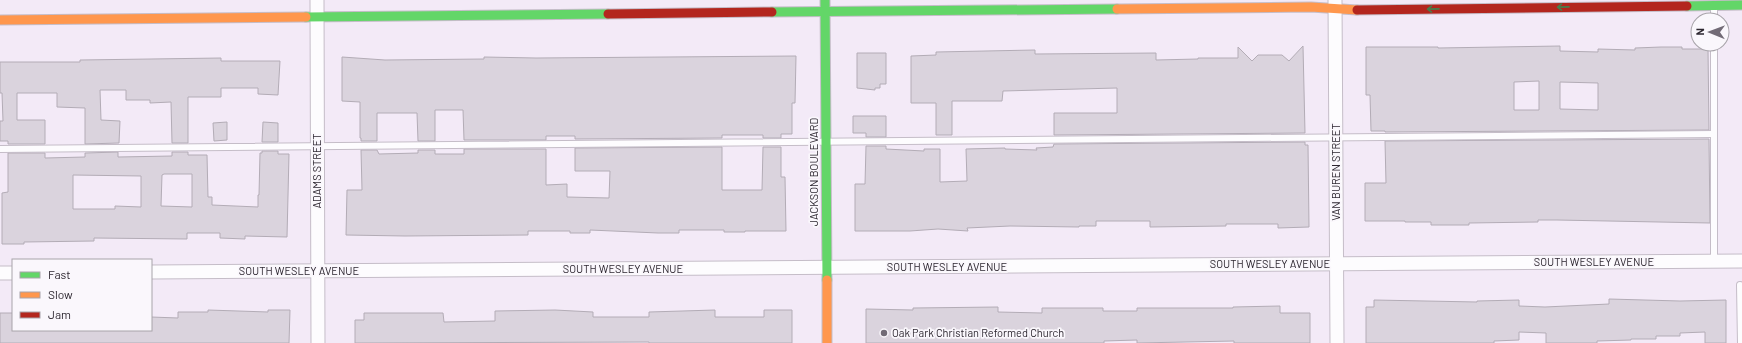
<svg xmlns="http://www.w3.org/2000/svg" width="1742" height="343" font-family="Barlow,sans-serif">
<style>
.building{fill:#dad3dd;stroke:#b3acb6;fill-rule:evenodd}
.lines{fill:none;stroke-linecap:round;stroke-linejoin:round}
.lane-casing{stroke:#c5bdc8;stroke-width:8}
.street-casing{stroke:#c5bdc8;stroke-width:15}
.fast-casing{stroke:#c5bdc8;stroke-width:11}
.slow-casing{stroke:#c5bdc8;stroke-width:11}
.jam-casing{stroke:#c5bdc8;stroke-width:11}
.lane{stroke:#fdfcfe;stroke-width:6}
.street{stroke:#fdfcfe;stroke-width:13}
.fast{stroke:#63d668;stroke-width:9}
.slow{stroke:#ff974d;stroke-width:9}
.jam{stroke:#b3261e;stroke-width:9}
.oneway{stroke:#487e4c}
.poi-dot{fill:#726b76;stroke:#faf7fc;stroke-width:1.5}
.labels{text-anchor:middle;stroke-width:3.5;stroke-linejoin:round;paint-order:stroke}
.street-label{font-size:11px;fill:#2d2730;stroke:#faf7fc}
.poi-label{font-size:11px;fill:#2d2730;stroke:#faf7fc;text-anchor:start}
</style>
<rect width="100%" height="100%" fill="#f3eaf7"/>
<g class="building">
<polygon points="1303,46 1305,133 1054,135 1054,113 1117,113 1117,88 1003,91 1002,101 952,101 952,135 936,135 936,103 911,103 911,56 936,55 936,52 1035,50 1035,54 1156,53 1156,60 1198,59 1198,58 1238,58 1238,47 1252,61 1258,55 1282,55 1289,61"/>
<path d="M 1560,46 L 1560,51 L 1598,52 L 1598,49 L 1635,50 L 1635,48 L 1661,47 L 1682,47 L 1682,49 L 1708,49 L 1709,130 L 1385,132 L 1385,131 L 1371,131 L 1370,95 L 1366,95 L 1366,47 L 1438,47 L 1438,48 ZM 1539,81 L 1539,110 L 1514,110 L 1514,82 ZM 1560,82 L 1598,83 L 1598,110 L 1560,109 Z"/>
<polygon points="857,53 886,53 886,84 880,84 880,88 875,88 875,90 857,88"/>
<polygon points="796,56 795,103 792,103 792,134 781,134 781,138 763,138 763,135 722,135 722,138 575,139 575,136 546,136 546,140 464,140 463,110 435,110 435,141 418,141 417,113 377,113 377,141 361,141 361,138 360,138 360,102 342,101 342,57 385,60 484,59 484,57 536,58"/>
<polygon points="221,58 221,61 280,61 278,95 258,94 258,88 221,88 221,97 188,97 188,143 172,143 171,102 150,103 150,100 126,100 126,90 100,90 101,120 120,121 119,143 85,144 85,108 57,107 57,93 17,93 17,120 45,120 45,144 8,144 8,141 0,141 0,121 3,121 2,93 0,93 0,62 80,62 80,60"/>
<polygon points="853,116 886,116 886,137 866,137 866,133 853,133"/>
<polygon points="227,122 227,140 214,141 213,123"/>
<polygon points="263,122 278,123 278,142 262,142"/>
<polygon points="1709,139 1710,223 1557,220 1538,220 1538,222 1469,223 1469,225 1431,225 1431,222 1405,222 1405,221 1365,221 1365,183 1386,183 1385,141"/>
<polygon points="1305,142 1305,145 1308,145 1309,227 1278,228 1278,224 1226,224 1226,226 1150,227 1150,221 1096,221 1096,226 1079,226 1079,227 1010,226 967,228 968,231 938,229 910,231 855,231 855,184 865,184 866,146 886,146 886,149 924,151 924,149 940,149 940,182 967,181 966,149 1005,148 1005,149 1037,150 1036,148 1053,147 1054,144"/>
<polygon points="722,147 722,190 762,190 763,147 781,147 781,177 785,177 786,231 745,231 745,232 724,232 724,230 679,230 679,233 658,233 590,230 590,233 570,233 570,231 528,231 528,235 405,236 346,235 347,190 362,190 361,150 377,150 379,154 418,153 418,150 435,150 435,154 464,154 464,149 546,149 546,185 567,184 567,197 609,198 610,171 575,171 575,148"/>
<path d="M 262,151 L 278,151 L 278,154 L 289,154 L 287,237 L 245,236 L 245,239 L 220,238 L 220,233 L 187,233 L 187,239 L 94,238 L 94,241 L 24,242 L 24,244 L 2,244 L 2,193 L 8,192 L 8,153 L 45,153 L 45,158 L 85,157 L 85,153 L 118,152 L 118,157 L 172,156 L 172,152 L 188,152 L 188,155 L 207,155 L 208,197 L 212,197 L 212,205 L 258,207 L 258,195 L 259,195 L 260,153 L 262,153 ZM 164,174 L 192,174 L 192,207 L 161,206 L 162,175 ZM 73,175 L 141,176 L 141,207 L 115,206 L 115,209 L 73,209 Z"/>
<polygon points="1609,299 1680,301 1726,300 1726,343 1705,343 1705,332 1680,333 1680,336 1656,336 1656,339 1631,339 1631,340 1597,341 1597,343 1546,343 1546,333 1519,332 1519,340 1494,341 1494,343 1366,343 1366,307 1374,307 1374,300 1477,302 1477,301 1519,300 1519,306 1545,307 1609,304"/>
<polygon points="1280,306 1280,313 1310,313 1310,343 1234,343 1234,341 1137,343 1137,340 1104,341 1104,343 866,343 866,309 913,310 913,308 998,307 998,312 1042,313 1042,308 1103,308 1103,311 1137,311 1137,308 1233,308 1233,307"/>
<polygon points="208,310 268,312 268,310 290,310 289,343 0,343 0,313 13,313 13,330 151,330 151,317 178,318 178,312 208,312"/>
<polygon points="555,310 593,312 593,317 649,317 649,312 715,310 715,317 764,317 764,310 792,310 792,343 649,343 649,342 355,343 355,320 364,320 364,313 443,313 444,322 495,321 495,311"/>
</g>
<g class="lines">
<g class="lane-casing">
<g id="lane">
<polyline points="1714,20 1714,8"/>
<polyline points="0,149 1714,134"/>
<polyline points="1714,261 1714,44"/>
<polyline points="1740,285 1741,343"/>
</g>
</g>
<g class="street-casing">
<g id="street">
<polyline points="317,0 318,343"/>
<polyline points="1335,0 1337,343"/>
<polyline points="151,272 1742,261"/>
<polyline points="0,273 13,273"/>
</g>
</g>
<g class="fast-casing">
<g id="fast">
<polyline points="825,0 827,280"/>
<polyline points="1687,6 1742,5"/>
<polyline points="772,12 1117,9"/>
<polyline points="306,17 608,14"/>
</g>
</g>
<g class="slow-casing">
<g id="slow">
<polyline points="1117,9 1311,7 1357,10"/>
<polyline points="0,20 306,17"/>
<polyline points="827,280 827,343"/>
</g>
</g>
<g class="jam-casing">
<g id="jam">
<polyline points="1357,10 1687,6"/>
<polyline points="608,14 772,12"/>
</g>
</g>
<use href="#lane" class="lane"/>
<use href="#street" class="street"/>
<use href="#fast" class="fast"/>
<use href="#slow" class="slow"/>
<use href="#jam" class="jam"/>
</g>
<defs><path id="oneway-shaft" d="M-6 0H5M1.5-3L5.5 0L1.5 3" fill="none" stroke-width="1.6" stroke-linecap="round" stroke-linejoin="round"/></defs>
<g class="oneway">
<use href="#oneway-shaft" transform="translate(1563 7) rotate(179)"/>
<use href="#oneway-shaft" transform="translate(1433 9) rotate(179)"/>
</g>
<circle class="poi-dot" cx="884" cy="333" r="4"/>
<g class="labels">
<g class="street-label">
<text transform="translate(317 171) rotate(-90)" y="4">ADAMS STREET</text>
<text transform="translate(814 172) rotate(-90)" y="4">JACKSON BOULEVARD</text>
<text transform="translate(1336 172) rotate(-90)" y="4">VAN BUREN STREET</text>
<text x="1594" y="266">SOUTH WESLEY AVENUE</text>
<text x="1270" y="268">SOUTH WESLEY AVENUE</text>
<text x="947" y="271">SOUTH WESLEY AVENUE</text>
<text x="623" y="273">SOUTH WESLEY AVENUE</text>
<text x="299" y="275">SOUTH WESLEY AVENUE</text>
</g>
<g class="poi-label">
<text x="892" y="337">Oak Park Christian Reformed Church</text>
</g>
</g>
<rect x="12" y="259" width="140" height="72" fill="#faf7fc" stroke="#a8a4aa"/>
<rect x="20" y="272" width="20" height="6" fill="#63d668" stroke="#a8a4aa"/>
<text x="48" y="279" font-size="12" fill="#2d2730">Fast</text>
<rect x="20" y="292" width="20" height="6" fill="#ff974d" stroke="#a8a4aa"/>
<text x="48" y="299" font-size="12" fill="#2d2730">Slow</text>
<rect x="20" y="312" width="20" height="6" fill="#b3261e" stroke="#a8a4aa"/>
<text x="48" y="319" font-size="12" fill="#2d2730">Jam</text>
<g transform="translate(1710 32) rotate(271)"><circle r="19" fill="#faf7fc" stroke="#a8a4aa"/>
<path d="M0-3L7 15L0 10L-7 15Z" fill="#726b76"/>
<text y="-6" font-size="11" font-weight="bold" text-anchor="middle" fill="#2d2730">N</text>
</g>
</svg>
